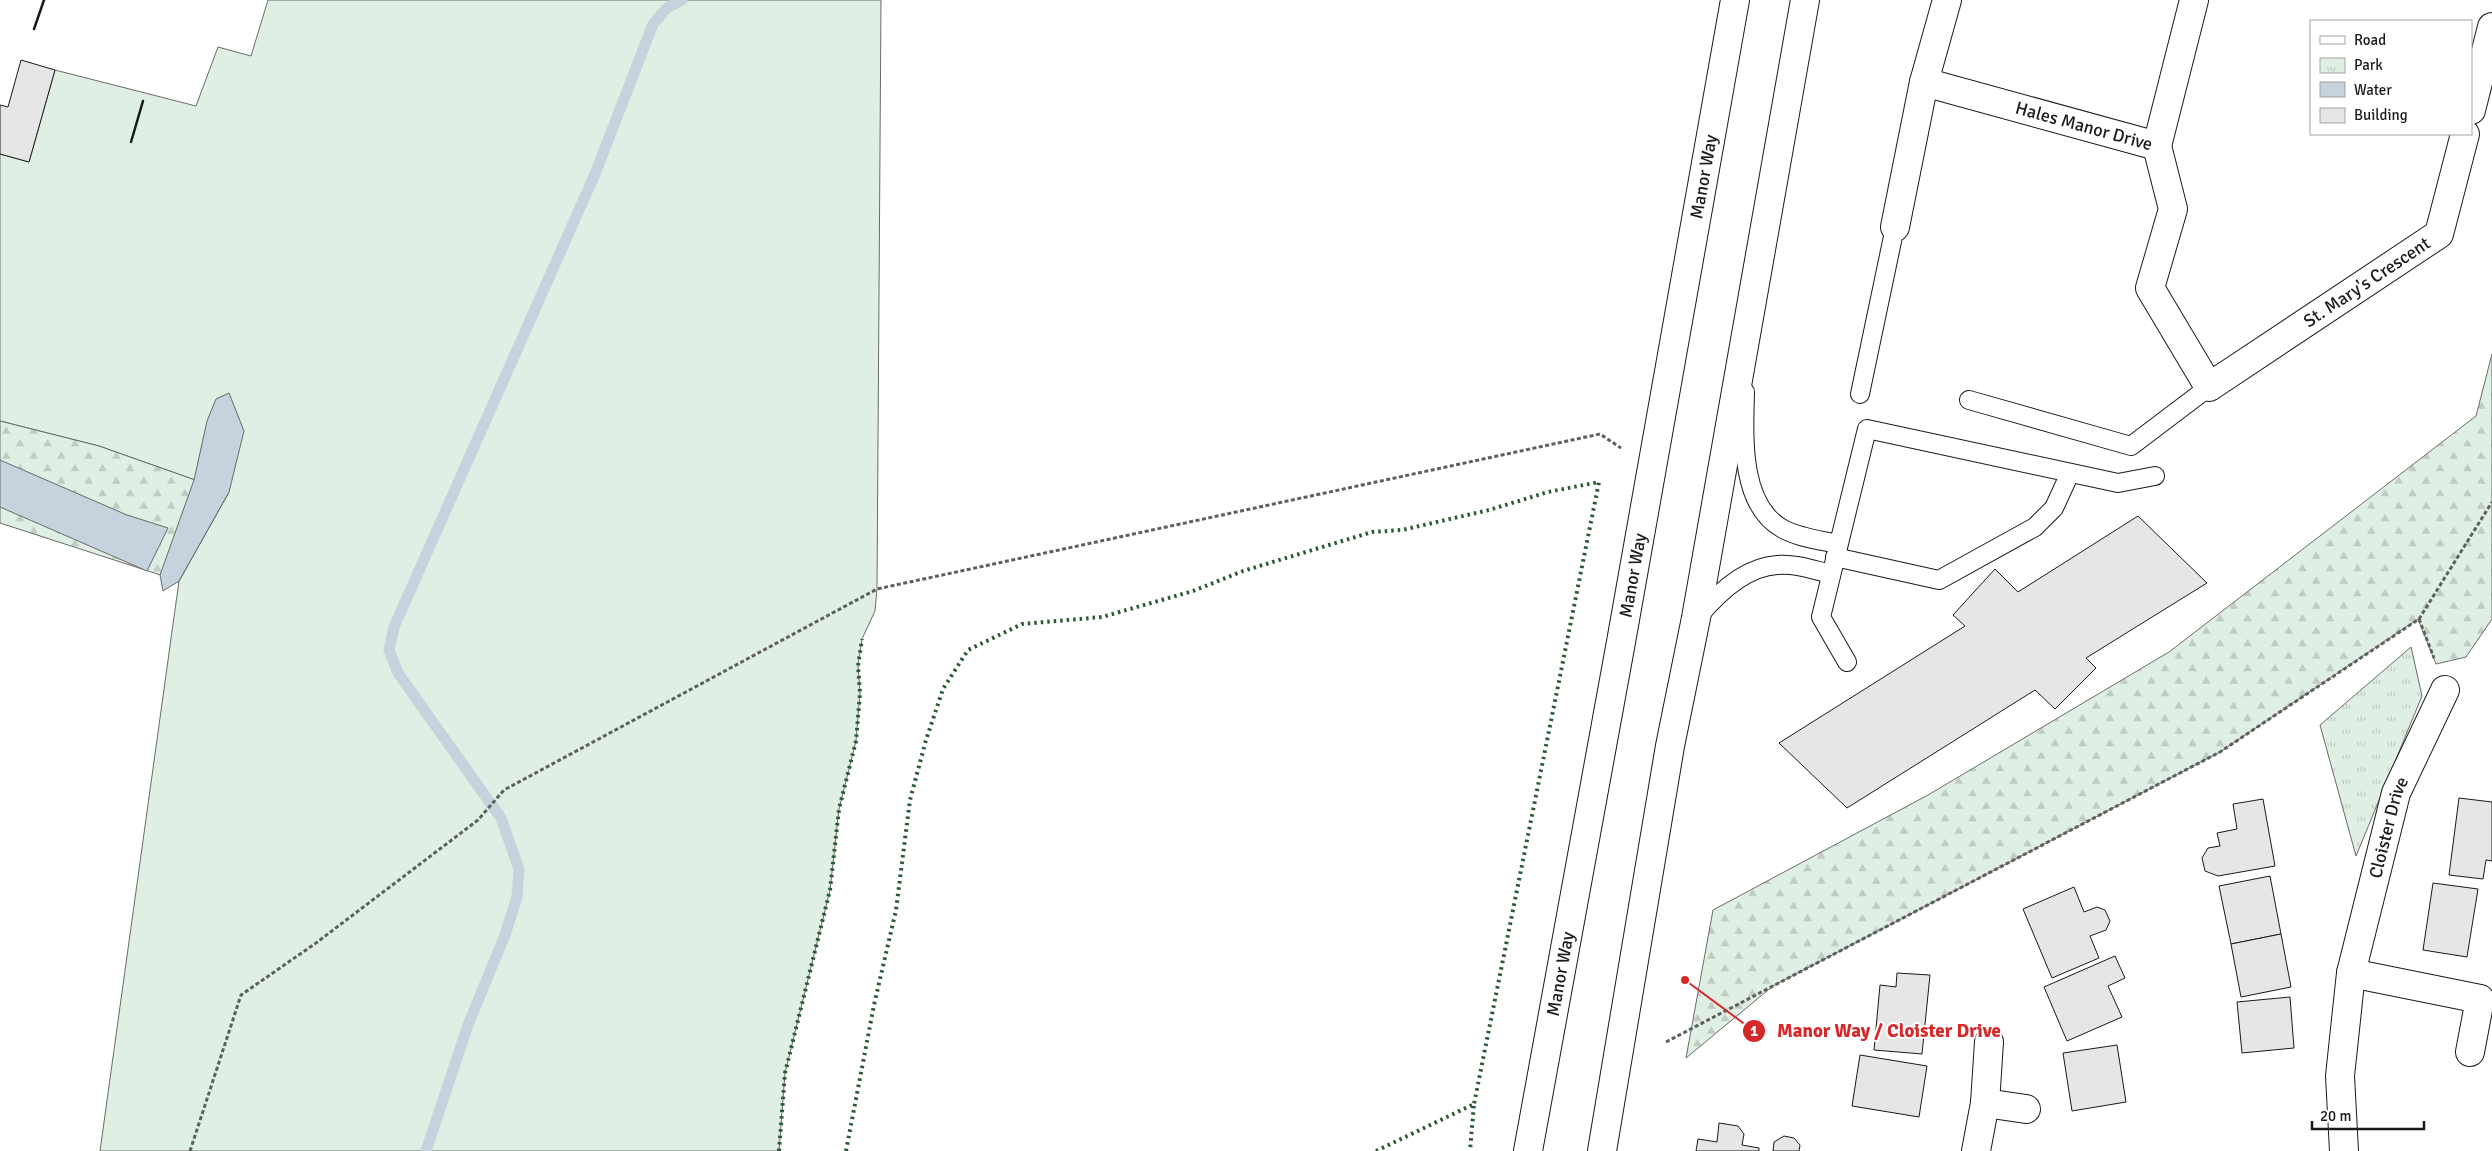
<svg xmlns="http://www.w3.org/2000/svg" width="2492" height="1151" font-family="Signika,sans-serif">
<style>
.grass{fill:#e0efe3;stroke:#6a6a6a}
.forest{fill:url(#forest-firs);stroke:#6a6a6a}
.park{fill:url(#park-tufts);stroke:#6a6a6a}
.water{fill:#c6d2dc;stroke:#6a6a6a}
.lines{fill:none;stroke-linecap:round;stroke-linejoin:round}
.stream{stroke:#c6d2dc;stroke-width:11}
.building{fill:#e6e6e6;stroke:#1a1a1a}
.service-casing{stroke:#1a1a1a;stroke-width:20}
.minor-casing{stroke:#1a1a1a;stroke-width:30}
.trunk-casing{stroke:#1a1a1a;stroke-width:30}
.path{stroke:#5f5f5f;stroke-width:3;stroke-dasharray:4 2.5;stroke-linecap:butt}
.service{stroke:#fff;stroke-width:18}
.minor{stroke:#fff;stroke-width:28}
.trunk{stroke:#fff;stroke-width:28}
.hedge{stroke:#2b5a34;stroke-width:4;stroke-dasharray:2.5 4;stroke-linecap:butt}
.wall{stroke:#1a1a1a;stroke-width:2.5}
.labels{text-anchor:middle;stroke-width:4;stroke-linejoin:round;paint-order:stroke}
.street-label{font-size:18px;fill:#1a1a1a;stroke:#fff}
.leader{fill:none;stroke:#d62828;stroke-width:2}
.callout-dot{fill:#d62828;stroke:#fff;stroke-width:2}
.mark-label{font-size:15px;text-anchor:middle;font-weight:bold;fill:#fff}
.callout-label{font-size:19px;text-anchor:middle;font-weight:bold;fill:#d62828;stroke:#fff;stroke-width:4;stroke-linejoin:round;paint-order:stroke}
</style>
<defs>
<pattern id="forest-firs" width="22" height="20" patternUnits="userSpaceOnUse" patternTransform="scale(1.25)"><rect width="22" height="20" fill="#e0efe3"/><path d="M5 1l3.5 6h-7zM16 11l3.5 6h-7z" fill="#c0ccc2"/></pattern>
<pattern id="park-tufts" width="24" height="20" patternUnits="userSpaceOnUse" patternTransform="scale(1.25)"><rect width="24" height="20" fill="#e0efe3"/><path d="M3 7l-1-3M5 7V3M7 7l1-3M15 17l-1-3M17 17v-4M19 17l1-3" fill="none" stroke="#c0ccc2"/></pattern>
</defs>
<rect width="100%" height="100%" fill="#fff"/>
<polygon class="grass" points="268,0 881,0 877,589 875,611 862,639 858,665 860,693 856,741 839,809 830,890 785,1073 779,1151 100,1151 179,581 229,492 99,446 0,421 0,154 29,162 55,70 196,106 218,47 251,56"/>
<g class="forest">
<polygon points="2492,354 2492,619 2466,657 2436,664 2418,619 2220,752 1773,986 1686,1058 1713,910 1928,795 2169,652 2476,416"/>
<polygon points="0,421 99,446 229,492 179,581 0,523"/>
</g>
<polygon class="park" points="2411,647 2422,696 2356,856 2320,725"/>
<g class="water">
<polygon points="229,393 244,431 229,492 179,581 163,591 160,575 194,480 207,421 216,399"/>
<polygon points="0,460 127,515 168,528 147,571 0,507"/>
</g>
<g class="lines">
<polyline class="stream" points="426,1151 468,1025 505,935 517,897 519,869 501,818 398,673 389,650 394,627 595,174 653,24 667,8 682,0"/>
</g>
<g class="building">
<polygon points="21,60 55,70 29,162 0,154 0,105 8,107"/>
<polygon points="2138,516 2207,583 2086,658 2096,668 2055,709 2035,690 1847,808 1779,743 1965,626 1953,615 1995,569 2018,592"/>
<polygon points="2459,798 2492,802 2492,861 2486,860 2483,879 2449,875"/>
<polygon points="2263,799 2275,866 2218,876 2205,871 2202,858 2208,848 2220,846 2217,833 2237,829 2233,804"/>
<polygon points="2270,876 2281,934 2231,944 2219,886"/>
<polygon points="2433,883 2478,889 2467,957 2423,950"/>
<polygon points="2074,887 2084,912 2097,907 2105,910 2110,921 2106,930 2090,936 2099,958 2052,978 2023,909"/>
<polygon points="2281,934 2291,987 2241,997 2231,944"/>
<polygon points="2115,956 2125,978 2108,986 2122,1017 2067,1041 2044,987"/>
<polygon points="1897,973 1930,975 1922,1054 1874,1050 1880,985 1896,987"/>
<polygon points="2290,997 2294,1048 2242,1053 2237,1002"/>
<polygon points="2117,1045 2126,1102 2072,1111 2063,1053"/>
<polygon points="1860,1055 1927,1066 1919,1117 1852,1106"/>
<polygon points="1719,1123 1738,1126 1744,1134 1742,1145 1759,1148 1759,1151 1696,1151 1698,1139 1717,1142"/>
<polygon points="1784,1136 1794,1138 1800,1145 1799,1151 1773,1151 1774,1142"/>
</g>
<g class="lines">
<g class="service-casing">
<g id="service">
<path d="M 1745,392 C 1744,435 1739,505 1783,529 C 1800,538 1820,540 1838,544"/>
<polyline points="1860,394 1895,227"/>
<polyline points="1969,400 2131,446 2209,387"/>
<polyline points="1835,557 1939,580 2035,527 2054,508 2070,473"/>
<path d="M 1698,617 C 1717,594 1745,567 1777,565 C 1795,563 1814,570 1831,574"/>
<polyline points="1847,662 1821,617 1867,429 2118,483 2155,476"/>
</g>
</g>
<g class="minor-casing">
<g id="minor">
<path id="s1" d="M 1947,0 L 1924,82 L 2157,146 L 2194,0"/>
<polyline points="2471,110 2492,27"/>
<path id="s2" d="M 2157,146 L 2173,209 L 2150,288 L 2209,387 L 2439,234 L 2465,134"/>
<polyline points="1895,227 1924,82"/>
<polyline points="2351,973 2480,999 2470,1052"/>
<polyline points="1985,1103 2026,1109"/>
<polyline points="1976,1151 1985,1103 1989,1042"/>
<path id="s3" d="M 2344,1151 L 2340,1076 L 2351,973 L 2396,793 L 2445,690"/>
</g>
</g>
<g class="trunk-casing">
<g id="trunk">
<path id="s4" d="M 1528,1151 L 1621,642 L 1735,0"/>
<polyline points="1602,1151 1670,746 1696,618 1805,0"/>
</g>
</g>
<g class="path">
<polyline points="2419,619 2434,658"/>
<polyline points="1666,1042 2220,752 2419,619 2492,502"/>
<polyline points="190,1151 241,995 316,943 478,820 504,790 877,589 1600,434 1621,448"/>
</g>
<use href="#service" class="service"/>
<use href="#minor" class="minor"/>
<use href="#trunk" class="trunk"/>
<g class="hedge">
<polyline points="779,1151 785,1073 830,890 839,809 856,741 860,693 858,666 862,639"/>
<polyline points="846,1151 874,1005 896,910 910,800 926,740 943,689 968,650 1022,624 1102,617 1193,591 1243,571 1372,532 1402,530 1489,510 1548,492 1599,482 1474,1104"/>
<polyline points="1376,1151 1474,1104 1470,1151"/>
</g>
<g class="wall">
<polyline points="34,29 44,0"/>
<polyline points="131,142 143,101"/>
</g>
</g>
<g class="labels">
<g class="street-label">
<text dy="6" stroke="none"><textPath href="#s1" startOffset="251">Hales Manor Drive</textPath></text>
<text dy="6" stroke="none"><textPath href="#s4" startOffset="990">Manor Way</textPath></text>
<text dy="6" stroke="none"><textPath href="#s2" startOffset="452">St. Mary's Crescent</textPath></text>
<text dy="6" stroke="none"><textPath href="#s4" startOffset="585">Manor Way</textPath></text>
<text dy="6" stroke="none"><textPath href="#s3" startOffset="329">Cloister Drive</textPath></text>
<text dy="6" stroke="none"><textPath href="#s4" startOffset="180">Manor Way</textPath></text>
</g>
</g>
<path class="leader" d="M1685 980L1754 1031"/>
<g class="callout-dot">
<circle cx="1685" cy="980" r="5"/>
<circle cx="1754" cy="1031" r="12"/>
</g>
<g class="mark-label">
<text x="1754" y="1036">1</text>
</g>
<g class="callout-label">
<text x="1889" y="1037">Manor Way / Cloister Drive</text>
</g>
<rect x="2310" y="20" width="162" height="115" fill="#ffffff" stroke="#a3a3a3"/>
<rect x="2320" y="36" width="25" height="8" fill="#ffffff" stroke="#a3a3a3"/>
<text x="2354" y="45" font-size="15" fill="#1a1a1a">Road</text>
<rect x="2320" y="58" width="25" height="15" fill="url(#park-tufts)" stroke="#a3a3a3"/>
<text x="2354" y="70" font-size="15" fill="#1a1a1a">Park</text>
<rect x="2320" y="82" width="25" height="15" fill="#c6d2dc" stroke="#a3a3a3"/>
<text x="2354" y="95" font-size="15" fill="#1a1a1a">Water</text>
<rect x="2320" y="108" width="25" height="15" fill="#e6e6e6" stroke="#a3a3a3"/>
<text x="2354" y="120" font-size="15" fill="#1a1a1a">Building</text>
<path d="M2312 1121v8h112v-8" fill="none" stroke="#1a1a1a" stroke-width="2.5"/>
<text x="2320" y="1121" font-size="15" fill="#1a1a1a" stroke="#ffffff" stroke-width="4" paint-order="stroke">20 m</text>
</svg>
